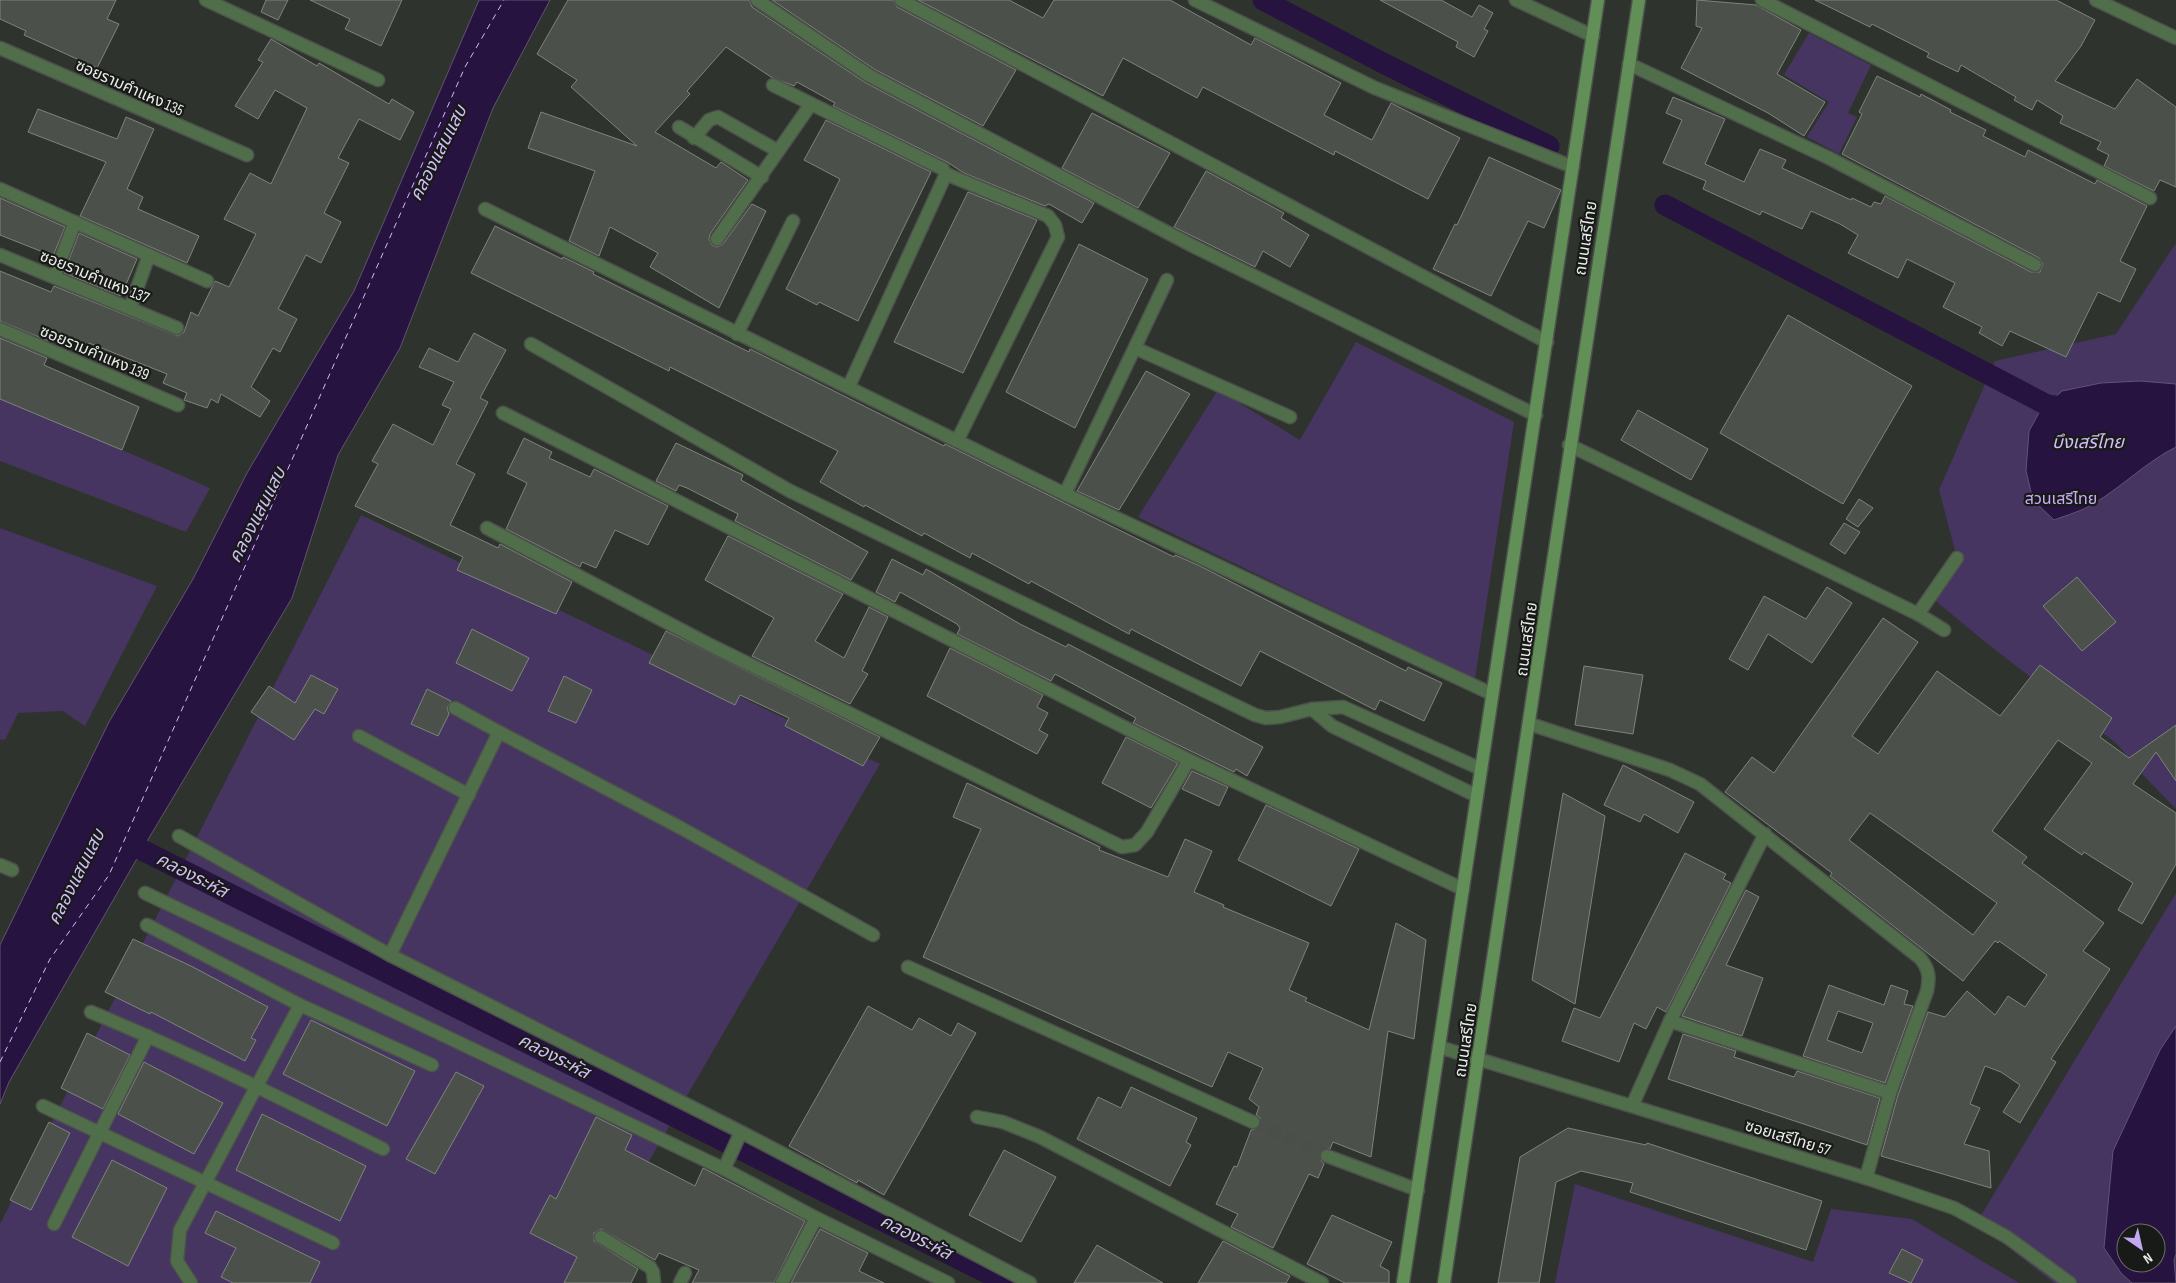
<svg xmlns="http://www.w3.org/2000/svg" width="2176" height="1283" font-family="'Sofia Sans Condensed','Noto Sans Thai',sans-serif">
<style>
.green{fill:#463461;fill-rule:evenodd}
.water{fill:#27133f;stroke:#615472;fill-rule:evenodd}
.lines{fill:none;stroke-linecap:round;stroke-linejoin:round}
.canal{stroke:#27133f;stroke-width:21}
.ferry{stroke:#d2bcfa;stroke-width:1;stroke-dasharray:6 5;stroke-linecap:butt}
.building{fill:#4b514a;stroke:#7e847c;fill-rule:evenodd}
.street-tunnel{stroke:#4a5049;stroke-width:12;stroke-dasharray:12 6;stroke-linecap:butt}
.street-casing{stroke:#4c524b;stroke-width:15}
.secondary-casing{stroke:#4c524b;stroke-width:15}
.street{stroke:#516e4b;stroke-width:12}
.secondary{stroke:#618f57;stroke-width:12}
.labels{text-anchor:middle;stroke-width:4.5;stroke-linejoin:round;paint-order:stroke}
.street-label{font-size:16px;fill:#e9ede8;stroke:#181a17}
.park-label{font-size:16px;fill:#caaefb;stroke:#181a17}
.water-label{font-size:18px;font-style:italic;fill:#d2bcfa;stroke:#181a17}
</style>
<rect width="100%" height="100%" fill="#2e342d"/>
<g class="green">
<polygon points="1809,33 1871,65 1848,113 1857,117 1839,154 1807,137 1829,102 1784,75"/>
<polygon points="2176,243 2176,809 2143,775 2117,744 1984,641 1932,598 1957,558 1939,490 1995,361 2116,334"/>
<polygon points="1356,342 1514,422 1475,679 1138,517 1218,390 1300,440"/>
<polygon points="0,397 210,488 186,532 0,461"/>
<polygon points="361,515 880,764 578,1283 0,1283 0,1224"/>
<polygon points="0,528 157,586 85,726 63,711 18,713 5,740 0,739"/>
<path d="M 2176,893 L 2176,1283 L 2054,1283 L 1977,1222 ZM 2126,1233 L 2156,1233 L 2156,1263 L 2126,1263 Z"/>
<polygon points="1575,1184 1813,1262 1831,1209 1912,1219 2019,1283 1555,1283"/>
</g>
<g class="water">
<polygon points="479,0 550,0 493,108 400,348 338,455 292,598 143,848 9,1082 0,1104 0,945 109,722 193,579 247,473 354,291"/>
<path d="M 2140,381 L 2176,384 L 2176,447 C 2146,462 2122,487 2093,504 C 2082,511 2067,515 2054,520 L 2033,500 L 2026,471 L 2029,431 L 2040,411 L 2062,391 L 2101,383 Z"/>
<path d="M 2176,1026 L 2176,1254 L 2174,1260 L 2176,1283 L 2132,1283 L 2121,1273 L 2104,1248 L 2113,1151 L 2160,1050 ZM 2126,1233 L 2156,1233 L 2156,1263 L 2126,1263 Z"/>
</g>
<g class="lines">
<g class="canal">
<polyline points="1263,0 1381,62 1549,146"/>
<polyline points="1665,205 2047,405 2074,409"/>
<polyline points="118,838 1007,1283"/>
</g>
<polyline class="ferry" points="0,1062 50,959 109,875 465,67 504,0"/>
</g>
<g class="building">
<polygon points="0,0 116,0 107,19 119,24 97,68 24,35 26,31 0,19"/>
<polygon points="266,0 288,0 278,20 261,12"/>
<polygon points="310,0 402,0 381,46 345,29 350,19"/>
<polygon points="568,0 749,0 752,7 866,83 1094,203 1082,223 1049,204 1045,206 964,173 947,162 833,106 835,103 797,82 794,86 771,77 726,47 687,91 690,94 655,132 716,168 721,162 748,180 710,234 709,239 712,245 717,247 723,244 752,204 766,211 719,308 650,267 658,253 610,227 599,256 569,241 595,171 528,148 541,112 637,146 571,87 577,80 537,54"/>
<polygon points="772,0 893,0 897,7 1016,70 983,126 874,69"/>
<polygon points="918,0 1009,0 1043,18 1054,0 1170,0 1251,45 1255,38 1341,83 1324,115 1372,140 1391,103 1460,138 1428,199 1335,151 1334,155 1203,87 1197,98 1123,58 1103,96"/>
<polygon points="1380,0 1441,0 1472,17 1479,5 1493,13 1484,29 1488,31 1474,57 1456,47 1458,42"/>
<polygon points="1697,0 1756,5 1801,30 1777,74 1825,102 1804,136 1768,113 1681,68 1702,28 1696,26"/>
<polygon points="1815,0 2056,0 2095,20 2081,46 2055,81 2115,109 2137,79 2176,107 2176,187 2160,180 2154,191 2104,166 2109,155 2097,149 2101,142 2060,123 2063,116 2037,100 2032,110 2014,100 2016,97 1961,65 1958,72 1927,57 1929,53 1872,24 1870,27"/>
<polygon points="271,39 317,66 319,63 389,104 392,99 414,112 400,140 359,119 338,158 349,163 324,213 341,222 321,263 306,255 278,309 297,319 280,352 273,348 251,387 270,401 260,417 221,394 218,403 211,399 207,408 184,400 187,393 163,383 167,374 89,343 85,352 55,340 53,343 0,321 0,271 51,292 54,286 178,336 184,332 191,312 198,316 215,281 229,287 256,234 224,219 250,173 271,184 307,108 275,90 258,119 235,106 263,62 258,60"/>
<polygon points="1877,76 1920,97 1921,94 1951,110 1950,112 1986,130 1983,136 2025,157 2028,150 2095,184 2097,180 2147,206 2120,261 2136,269 2120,302 2098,292 2066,357 2010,331 2002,346 1979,333 1982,327 1943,307 1955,283 1907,259 1898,278 1848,253 1858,235 1840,224 1811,211 1802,229 1762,211 1760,215 1703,189 1706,181 1663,163 1682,120 1666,113 1673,97 1725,119 1705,164 1744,182 1760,149 1786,160 1782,168 1851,200 1852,198 1871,207 1874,202 1881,204 1885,196 2031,272 2040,272 2043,264 2039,258 1842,154 1862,114 1859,112"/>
<polygon points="38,109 117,139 126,117 154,129 127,189 143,197 138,209 199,236 187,263 80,216 106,162 28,132"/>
<polygon points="1092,113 1170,153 1138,208 1062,168"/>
<polygon points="826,120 931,172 858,321 819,302 817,305 786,289 840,179 804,160"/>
<polygon points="1489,157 1561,190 1544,228 1528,221 1491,296 1433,269 1455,224 1457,225"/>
<polygon points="1206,171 1284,213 1281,218 1309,235 1290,267 1263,251 1255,267 1174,227"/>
<polygon points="968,192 1037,220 963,373 894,342"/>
<polygon points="0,198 65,227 53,256 0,235"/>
<polygon points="495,226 562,259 563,257 594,272 593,274 749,352 750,349 944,446 945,444 1174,557 1175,555 1200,566 1406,671 1408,667 1442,683 1424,721 1380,700 1375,710 1260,651 1241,686 1131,629 1129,634 1031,581 1029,584 972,553 970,558 924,533 922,536 865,505 864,507 820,482 838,451 670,367 669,371 471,273"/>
<polygon points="79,233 137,259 121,296 64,273"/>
<polygon points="1079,244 1148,279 1075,428 1006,392"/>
<polygon points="1788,315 1912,386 1843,504 1720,433"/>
<polygon points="474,333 506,350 480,398 488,402 456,464 475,474 450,525 498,548 500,544 572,582 556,614 457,570 463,557 355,506 378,464 372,461 393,424 433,445 451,409 442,405 454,382 419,367 429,348 458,362"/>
<polygon points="0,338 47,358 44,365 139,407 122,450 0,399"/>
<polygon points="1146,371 1190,394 1119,510 1077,491"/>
<polygon points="1638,410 1708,449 1691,480 1621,440"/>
<polygon points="524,438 552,452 549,458 590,477 594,469 668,506 648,545 615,530 596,568 582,562 580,567 506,529 527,483 507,473"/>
<polygon points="676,443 743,475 741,480 868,552 851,580 735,521 738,514 687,488 679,485 676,491 656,481"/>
<polygon points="1859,499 1873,508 1858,527 1846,519"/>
<polygon points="1844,523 1860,532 1845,554 1830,544"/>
<polygon points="728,536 843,594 815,641 844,658 869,607 888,617 862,671 868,674 850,704 752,656 774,618 705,580"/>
<polygon points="892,559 923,575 926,569 1020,624 1066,647 1068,644 1263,747 1247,776 1236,769 1234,772 1133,723 1136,718 1055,674 1051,681 957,634 960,628 957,624 900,592 895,602 876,592"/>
<polygon points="2077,577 2116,622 2082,651 2043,606"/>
<polygon points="1827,587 1852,603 1812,663 1768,634 1748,670 1729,659 1764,596 1806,619"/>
<path d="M 1883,618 L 1918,642 L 1852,736 L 1878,754 L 1937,671 L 2000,716 L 2040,665 L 2112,718 L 2100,737 L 2129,758 L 2176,725 L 2176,781 L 2156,752 L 2133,784 L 2176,813 L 2176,864 L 2142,924 L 2118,910 L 2133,883 L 2084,852 L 2082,855 L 2044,829 L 2092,763 L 2058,740 L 1992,831 L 2027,857 L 2022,863 L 2104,923 L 2083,951 L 2110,969 L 2051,1059 L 2056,1062 L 2020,1123 L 2003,1112 L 2020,1085 L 2001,1072 L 1985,1066 L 1970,1104 L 1980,1108 L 1964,1144 L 1989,1151 L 1991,1188 L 1881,1156 L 1898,1095 L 1928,1012 L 1945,1017 L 1967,991 L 1995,1015 L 2008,996 L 2025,1007 L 2047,975 L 1999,941 L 1998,943 L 1995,941 L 1963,981 L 1830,876 L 1832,873 L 1725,792 L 1752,757 L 1774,773 ZM 1870,813 L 1997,903 L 1973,935 L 1849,840 Z"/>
<polygon points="472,629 529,658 512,691 456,663"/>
<polygon points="666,631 880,737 863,766 785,726 789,718 740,695 735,705 649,663"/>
<polygon points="950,648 1043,695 1037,707 1048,713 1039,730 1048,735 1037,754 927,696"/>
<polygon points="1584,666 1643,675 1633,734 1575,725"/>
<polygon points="311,675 338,689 324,714 315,709 294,740 251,712 269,686 295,703"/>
<polygon points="564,676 592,690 576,723 548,711"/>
<polygon points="427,689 451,701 447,708 449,714 438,736 411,724"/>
<polygon points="1126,737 1178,763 1151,808 1102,783"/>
<polygon points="1623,765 1694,802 1678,833 1644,814 1640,822 1604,805"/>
<polygon points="1192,771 1228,787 1219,806 1182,789"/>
<polygon points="967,783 1100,847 1099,850 1168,877 1185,839 1212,851 1194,892 1224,905 1223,907 1309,943 1289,990 1307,998 1305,1001 1369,1030 1396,923 1426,940 1414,1039 1388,1031 1371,1157 1333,1142 1330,1149 1322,1150 1319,1158 1324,1164 1318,1178 1309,1174 1273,1248 1231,1227 1238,1214 1216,1204 1234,1166 1237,1167 1251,1130 1257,1129 1261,1125 1260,1118 1256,1115 1259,1107 1249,1099 1263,1068 1228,1052 1212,1087 923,957 981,829 953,817"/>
<polygon points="1563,793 1605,816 1575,1004 1532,980"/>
<polygon points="1266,805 1359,849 1331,906 1238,860"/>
<polygon points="1685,853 1726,874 1723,879 1731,883 1666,1012 1657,1007 1646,1029 1634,1023 1619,1062 1562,1041 1574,1008 1600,1018"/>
<polygon points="1746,890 1759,897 1726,965 1763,978 1742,1036 1682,1016"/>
<polygon points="133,939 191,966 268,1007 251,1038 256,1040 245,1061 151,1012 150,1014 105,992"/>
<path d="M 1829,985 L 1884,1005 L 1891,985 L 1908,991 L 1904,1004 L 1913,1006 L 1885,1083 L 1803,1056 ZM 1838,1011 L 1873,1023 L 1862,1053 L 1827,1040 Z"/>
<polygon points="868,1006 912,1030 919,1018 951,1036 958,1023 976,1033 884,1195 858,1180 857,1183 789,1146"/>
<polygon points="311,1020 415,1071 387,1126 283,1074"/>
<polygon points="87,1033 130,1055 103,1109 61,1088"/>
<polygon points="1683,1034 1736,1051 1734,1057 1794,1077 1797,1071 1880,1098 1867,1145 1668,1079"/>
<polygon points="144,1062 223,1103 194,1154 118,1114"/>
<polygon points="456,1072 484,1086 435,1174 406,1159"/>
<polygon points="1131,1087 1197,1118 1186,1142 1191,1145 1170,1186 1077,1139 1098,1097 1121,1108"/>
<polygon points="262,1114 366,1166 340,1221 236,1170"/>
<polygon points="596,1117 632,1135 625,1150 695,1186 703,1168 805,1221 774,1283 692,1283 699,1270 659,1253 655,1260 601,1229 594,1233 594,1241 638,1269 631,1283 564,1283 577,1257 530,1233 550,1195 556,1199"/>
<polygon points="49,1122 70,1133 31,1210 10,1200"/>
<polygon points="1568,1128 1646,1145 1647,1143 1822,1201 1806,1250 1630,1192 1633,1183 1581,1171 1556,1182 1539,1283 1498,1283 1520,1157"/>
<polygon points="1004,1150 1056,1177 1021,1242 969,1215"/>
<polygon points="112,1160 167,1188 128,1266 72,1237"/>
<polygon points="216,1211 320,1262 310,1283 233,1283 221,1277 236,1248 205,1233"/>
<polygon points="1332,1215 1392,1242 1380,1266 1389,1271 1389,1283 1345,1283 1307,1264"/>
<polygon points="820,1229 868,1253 859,1271 884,1283 791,1283"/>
<polygon points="1223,1241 1290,1276 1286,1283 1198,1283"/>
<polygon points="1097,1245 1163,1283 1074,1283"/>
<polygon points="1902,1249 1923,1260 1911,1283 1889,1273"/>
</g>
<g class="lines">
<polyline class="street-tunnel" points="1253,1122 1327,1156"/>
<g class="street-casing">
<g id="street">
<polyline points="206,0 378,80"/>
<polyline points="757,0 870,76 1193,246 1536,415"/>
<polyline points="901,0 1547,342"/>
<polyline points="1195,0 1375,88 1573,167"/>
<polyline points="1516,0 1593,36"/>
<polyline points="1762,0 2150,198"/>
<polyline points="2096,0 2176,38"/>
<polyline points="0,48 247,155"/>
<polyline points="1629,64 1829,158 2035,265"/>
<polyline points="773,85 943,169 946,174 849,386"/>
<polyline points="679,127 762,177"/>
<polyline points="694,138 709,120 718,117 778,151"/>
<polyline points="946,174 1048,216 1055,225 1058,237 957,441"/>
<polyline points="0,189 207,281"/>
<polyline points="485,209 1065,494 1492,694"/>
<polyline points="717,239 811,104"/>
<polyline points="0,255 177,328"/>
<polyline points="54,277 75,222"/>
<polyline points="130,308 149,255"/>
<polyline points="0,329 178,405"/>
<polyline points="737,334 793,221"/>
<polyline points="531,344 790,491 1255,715 1266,718 1280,717 1312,709 1343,707 1481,769"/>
<polyline points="1135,348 1290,417"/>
<polyline points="503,413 1189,760 1463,889"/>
<polyline points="1569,445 1918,614 1944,630"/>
<polyline points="1065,494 1167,280"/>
<polyline points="487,528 708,644 1122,847 1135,845 1147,832 1189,760"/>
<polyline points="1918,614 1957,558"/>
<polyline points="455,708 499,732"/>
<polyline points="1312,709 1332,726 1477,796"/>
<path d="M 1530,724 L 1670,770 L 1700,784 L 1920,958 C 1929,969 1930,977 1927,991 L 1890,1093 L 1866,1178"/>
<polyline points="359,736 469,795"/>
<polyline points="179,836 390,955 741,1132 1030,1283"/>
<polyline points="0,865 12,870"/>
<polyline points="145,893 724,1169 816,1218 948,1283"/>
<polyline points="147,925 300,1005 432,1065"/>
<polyline points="390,955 499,732 681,828 873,935"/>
<polyline points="908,967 1253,1122"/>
<path d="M 91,1012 C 190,1053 287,1101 383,1149"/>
<polyline points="1670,1021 1890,1093"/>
<polyline points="1439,1047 1866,1178 1954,1208 2007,1237 2070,1283"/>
<polyline points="43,1106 333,1243"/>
<polyline points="1632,1106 1670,1021 1765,834"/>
<polyline points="977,1117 1003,1122 1040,1137 1322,1283"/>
<polyline points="1327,1156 1418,1190"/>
<polyline points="724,1169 741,1132"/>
<polyline points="54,1224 148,1036"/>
<polyline points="601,1237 650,1267 653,1272 654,1283"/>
<polyline points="191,1283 177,1261 180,1230 300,1005"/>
<polyline points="680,1283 685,1273"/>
<polyline points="782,1283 816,1218"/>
</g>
</g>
<g class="secondary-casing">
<g id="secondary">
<polyline points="1403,1283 1598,0"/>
<path d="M 1444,1283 C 1511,856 1571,427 1639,0"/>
</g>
</g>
<use href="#street" class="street"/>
<use href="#secondary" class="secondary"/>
</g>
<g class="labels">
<g class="street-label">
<text transform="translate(130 87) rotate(24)" y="6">ซอยรามคำแหง 135</text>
<text transform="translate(1585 238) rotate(-81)" y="6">ถนนเสรีไทย</text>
<text transform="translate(95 276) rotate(22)" y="6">ซอยรามคำแหง 137</text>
<text transform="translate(95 352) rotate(23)" y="6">ซอยรามคำแหง 139</text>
<text transform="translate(1526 639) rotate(-82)" y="6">ถนนเสรีไทย</text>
<text transform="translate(1465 1040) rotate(-81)" y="6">ถนนเสรีไทย</text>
<text transform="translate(1788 1137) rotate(17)" y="6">ซอยเสรีไทย 57</text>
</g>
<g class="park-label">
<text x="2061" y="504">สวนเสรีไทย</text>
</g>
<g class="water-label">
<text transform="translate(438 153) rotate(-63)" y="6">คลองแสนแสบ</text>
<text x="2088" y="448">บึงเสรีไทย</text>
<text transform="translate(257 515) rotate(-63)" y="6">คลองแสนแสบ</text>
<text transform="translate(192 875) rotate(27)" y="6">คลองระหัส</text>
<text transform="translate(76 877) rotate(-63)" y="6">คลองแสนแสบ</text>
<text transform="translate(554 1056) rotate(27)" y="6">คลองระหัส</text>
<text transform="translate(916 1237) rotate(27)" y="6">คลองระหัส</text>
</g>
</g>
<g transform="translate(2141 1248) rotate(146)"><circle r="24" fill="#181a17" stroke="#6c6e6b"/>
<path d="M0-4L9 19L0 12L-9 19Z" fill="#c3a7f2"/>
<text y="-8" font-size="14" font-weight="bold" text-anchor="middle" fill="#e9ede8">N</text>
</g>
</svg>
